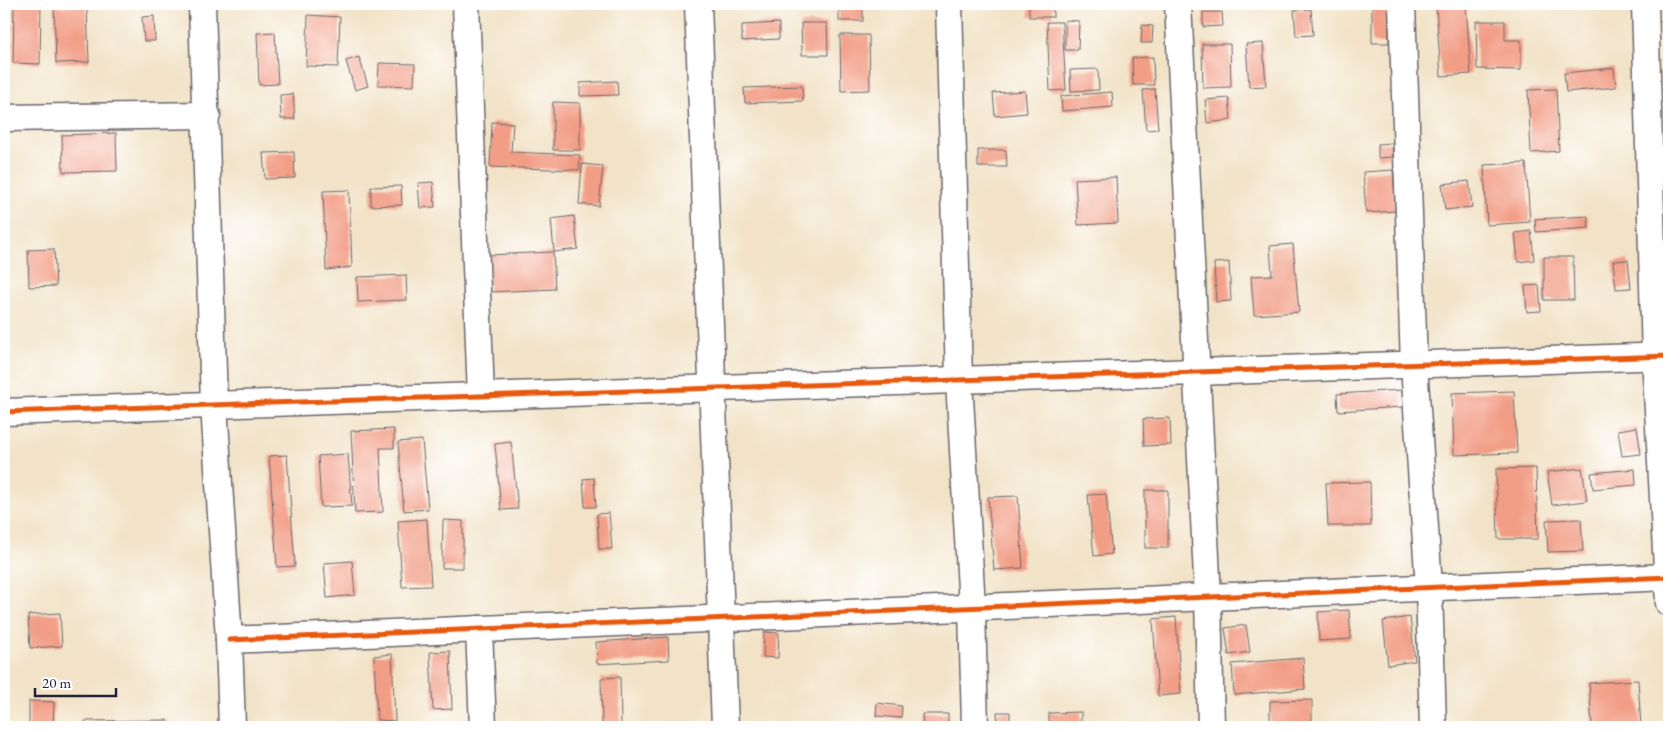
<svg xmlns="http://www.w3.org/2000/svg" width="1673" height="731" font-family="'EB Garamond',serif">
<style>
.building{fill:#f29d85}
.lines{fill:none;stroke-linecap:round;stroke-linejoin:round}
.minor-casing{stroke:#6b666c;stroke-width:29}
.minor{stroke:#fff;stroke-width:26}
.cycleway-casing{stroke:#fff;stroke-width:8}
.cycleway{stroke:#e8590c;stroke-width:5}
</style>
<rect width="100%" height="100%" fill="#fff"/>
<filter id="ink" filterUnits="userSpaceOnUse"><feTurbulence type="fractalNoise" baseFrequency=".02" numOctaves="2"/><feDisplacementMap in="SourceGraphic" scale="10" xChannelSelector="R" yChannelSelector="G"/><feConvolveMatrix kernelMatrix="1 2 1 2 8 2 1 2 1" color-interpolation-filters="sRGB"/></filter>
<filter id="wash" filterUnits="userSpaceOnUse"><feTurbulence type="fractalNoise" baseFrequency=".0096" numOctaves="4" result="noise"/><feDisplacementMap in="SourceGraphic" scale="20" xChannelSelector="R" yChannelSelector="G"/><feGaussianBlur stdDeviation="1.12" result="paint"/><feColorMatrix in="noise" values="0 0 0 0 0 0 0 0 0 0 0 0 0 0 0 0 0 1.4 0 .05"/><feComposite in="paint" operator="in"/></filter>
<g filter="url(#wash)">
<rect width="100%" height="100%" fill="#f2e3c8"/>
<g id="blocks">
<g class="building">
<polygon points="14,4 41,4 40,64 13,63"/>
<rect x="839" y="4" width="24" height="17"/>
<rect x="1029" y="4" width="24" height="13"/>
<polygon points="1201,4 1264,4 1264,5 1202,8"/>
<rect x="1372" y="4" width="17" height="39"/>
<polygon points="1466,4 1471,74 1441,76 1436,6"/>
<polygon points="87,6 89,62 56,63 54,7"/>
<polygon points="1311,9 1313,35 1296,36 1294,10"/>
<polygon points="1203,12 1222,12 1223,26 1203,27"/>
<polygon points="308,15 340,17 338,67 306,66"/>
<polygon points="154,16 155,41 144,41 142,17"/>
<polygon points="1065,20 1079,21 1078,50 1065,50"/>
<polygon points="1476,21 1505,21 1505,40 1521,40 1521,70 1477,69"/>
<polygon points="1047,22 1062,22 1066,90 1050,91"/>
<polygon points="779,23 779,39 742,41 742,25"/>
<polygon points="801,23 827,23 828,55 802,55"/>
<polygon points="1142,25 1153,26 1152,43 1141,43"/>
<polygon points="275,32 278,84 259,85 257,33"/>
<polygon points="840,35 869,35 870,90 841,91"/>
<polygon points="1263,43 1266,86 1249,87 1246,44"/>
<polygon points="1202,44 1230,44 1231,87 1203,88"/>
<polygon points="359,57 368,86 355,90 346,61"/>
<polygon points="1153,57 1154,85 1133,85 1132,58"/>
<polygon points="379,63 415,64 414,86 378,85"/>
<polygon points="1614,68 1616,87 1566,92 1564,73"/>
<polygon points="1098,69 1099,90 1071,91 1070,70"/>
<polygon points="617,81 618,95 580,96 580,83"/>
<polygon points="802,86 803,101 745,103 744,88"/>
<polygon points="1155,89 1158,129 1146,130 1143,90"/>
<polygon points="1556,89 1559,151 1531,153 1528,90"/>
<polygon points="1025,91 1027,113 995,116 993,93"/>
<polygon points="1112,92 1113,107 1062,111 1061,96"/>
<polygon points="293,94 295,119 281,119 280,95"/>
<polygon points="1229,98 1231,120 1207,123 1205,100"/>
<polygon points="553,102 580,103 580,150 553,150"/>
<polygon points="492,122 513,123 511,152 580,155 579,170 490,167"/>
<polygon points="4,126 7,126 9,161 4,161"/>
<polygon points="116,133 117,171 63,172 62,135"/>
<polygon points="1392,143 1393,157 1378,158 1378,144"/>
<polygon points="978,150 1006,150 1007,167 978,167"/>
<polygon points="294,152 295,178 265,179 263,153"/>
<polygon points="1526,163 1530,222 1487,225 1484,165"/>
<polygon points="582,164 603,166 599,206 579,204"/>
<polygon points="1393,170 1396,211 1366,213 1363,172"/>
<polygon points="1116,177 1118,223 1078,225 1075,179"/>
<polygon points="1469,181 1472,207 1445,210 1442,184"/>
<polygon points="433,182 435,207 420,208 418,183"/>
<polygon points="401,186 402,205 371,206 371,187"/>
<polygon points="349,190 352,267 326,270 323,191"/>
<polygon points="574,216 578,249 554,252 551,219"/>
<polygon points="1588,216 1589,228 1536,232 1535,219"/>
<polygon points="1531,231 1534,260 1518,262 1515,233"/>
<polygon points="1293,244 1299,312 1254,315 1251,276 1272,275 1270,246"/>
<polygon points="54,249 56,286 29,287 28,250"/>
<polygon points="553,252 555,289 489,292 487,255"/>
<polygon points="1544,257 1573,257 1574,300 1544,300"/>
<polygon points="1628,260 1631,288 1616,289 1613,261"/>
<polygon points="1229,262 1231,301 1216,302 1214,263"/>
<polygon points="406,275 407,300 358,302 357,277"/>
<polygon points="1539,285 1541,311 1527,312 1525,286"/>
<polygon points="1402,390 1403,407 1338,411 1337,394"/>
<polygon points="1514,391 1517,453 1454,455 1452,393"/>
<polygon points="1170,418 1171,445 1144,446 1143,419"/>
<polygon points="1637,427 1641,454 1622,456 1618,430"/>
<polygon points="394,429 394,448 380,448 383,512 355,513 351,431"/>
<polygon points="422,440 428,509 404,511 398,442"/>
<polygon points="511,442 518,509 501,510 495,444"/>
<polygon points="348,454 352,506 321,507 318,456"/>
<polygon points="287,455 295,566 277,567 269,456"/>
<polygon points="1536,468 1538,539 1498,539 1496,469"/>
<polygon points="1582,468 1587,501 1552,505 1547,472"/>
<polygon points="1635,469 1636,485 1593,489 1591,473"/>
<polygon points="594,478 596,507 585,507 583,479"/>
<polygon points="1370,482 1371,526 1328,526 1326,483"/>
<rect x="1145" y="490" width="23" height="58"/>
<polygon points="1106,494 1112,554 1094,556 1088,495"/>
<polygon points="1018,496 1023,568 994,570 988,497"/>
<polygon points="609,513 612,549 599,549 597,514"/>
<polygon points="427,519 431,586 402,587 398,521"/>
<polygon points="1581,519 1583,551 1548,552 1546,520"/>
<polygon points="443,520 463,521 463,568 442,568"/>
<polygon points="352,561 355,595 327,598 324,563"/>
<polygon points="1349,610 1351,639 1319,641 1318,612"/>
<polygon points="60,613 62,646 30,648 28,615"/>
<polygon points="1176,617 1181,694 1158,696 1153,619"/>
<polygon points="1410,617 1415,661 1388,665 1383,621"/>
<polygon points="1246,625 1250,652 1229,655 1225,628"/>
<polygon points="764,632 779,633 778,658 763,657"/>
<polygon points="668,637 669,660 597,664 596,642"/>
<polygon points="450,651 452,709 433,710 430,652"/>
<polygon points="392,654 395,721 377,720 374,656"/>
<polygon points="1303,658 1305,689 1234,695 1232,664"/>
<polygon points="620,677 621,725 602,725 601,678"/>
<polygon points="1638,680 1641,727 1592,727 1589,683"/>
<polygon points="1312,700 1312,727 1270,727 1270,701"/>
<polygon points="29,701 54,702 53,727 29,727"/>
<polygon points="877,703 902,706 901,718 876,716"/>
<polygon points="997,712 1010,712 1010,727 998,727"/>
<polygon points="1081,712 1081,727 1049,727 1049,713"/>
<polygon points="922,714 948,714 948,727 923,727"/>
<polygon points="167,720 168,727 86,727 85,721"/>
</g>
</g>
</g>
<g filter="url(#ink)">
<use href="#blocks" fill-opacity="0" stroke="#6b666c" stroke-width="1"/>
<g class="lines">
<g class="minor-casing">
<g id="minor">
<polyline points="202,4 214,405 229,640 232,727"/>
<polyline points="466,4 481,396"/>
<polyline points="698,4 725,727"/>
<polyline points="949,4 959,380 972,607 975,727"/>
<polyline points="1178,4 1208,597 1211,727"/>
<polyline points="1402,4 1414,365 1429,587 1433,727"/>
<polyline points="1645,4 1655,357 1669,603"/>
<polyline points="4,118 207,115"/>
<polyline points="4,412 1669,356"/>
<polyline points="479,629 483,727"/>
<polyline points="229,640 1669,577"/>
</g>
</g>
<use href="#minor" class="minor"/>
<g class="cycleway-casing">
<g id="cycleway">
<polyline points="4,412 1669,356"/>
<polyline points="229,640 1669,577"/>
</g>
</g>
<use href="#cycleway" class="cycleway"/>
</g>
</g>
<rect width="1673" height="731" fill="none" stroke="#fff" stroke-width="20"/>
<path d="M35 688v8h81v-8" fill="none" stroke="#22223b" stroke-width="2.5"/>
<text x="42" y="688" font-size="15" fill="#22223b" stroke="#ffffff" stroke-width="4" paint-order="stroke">20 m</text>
</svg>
